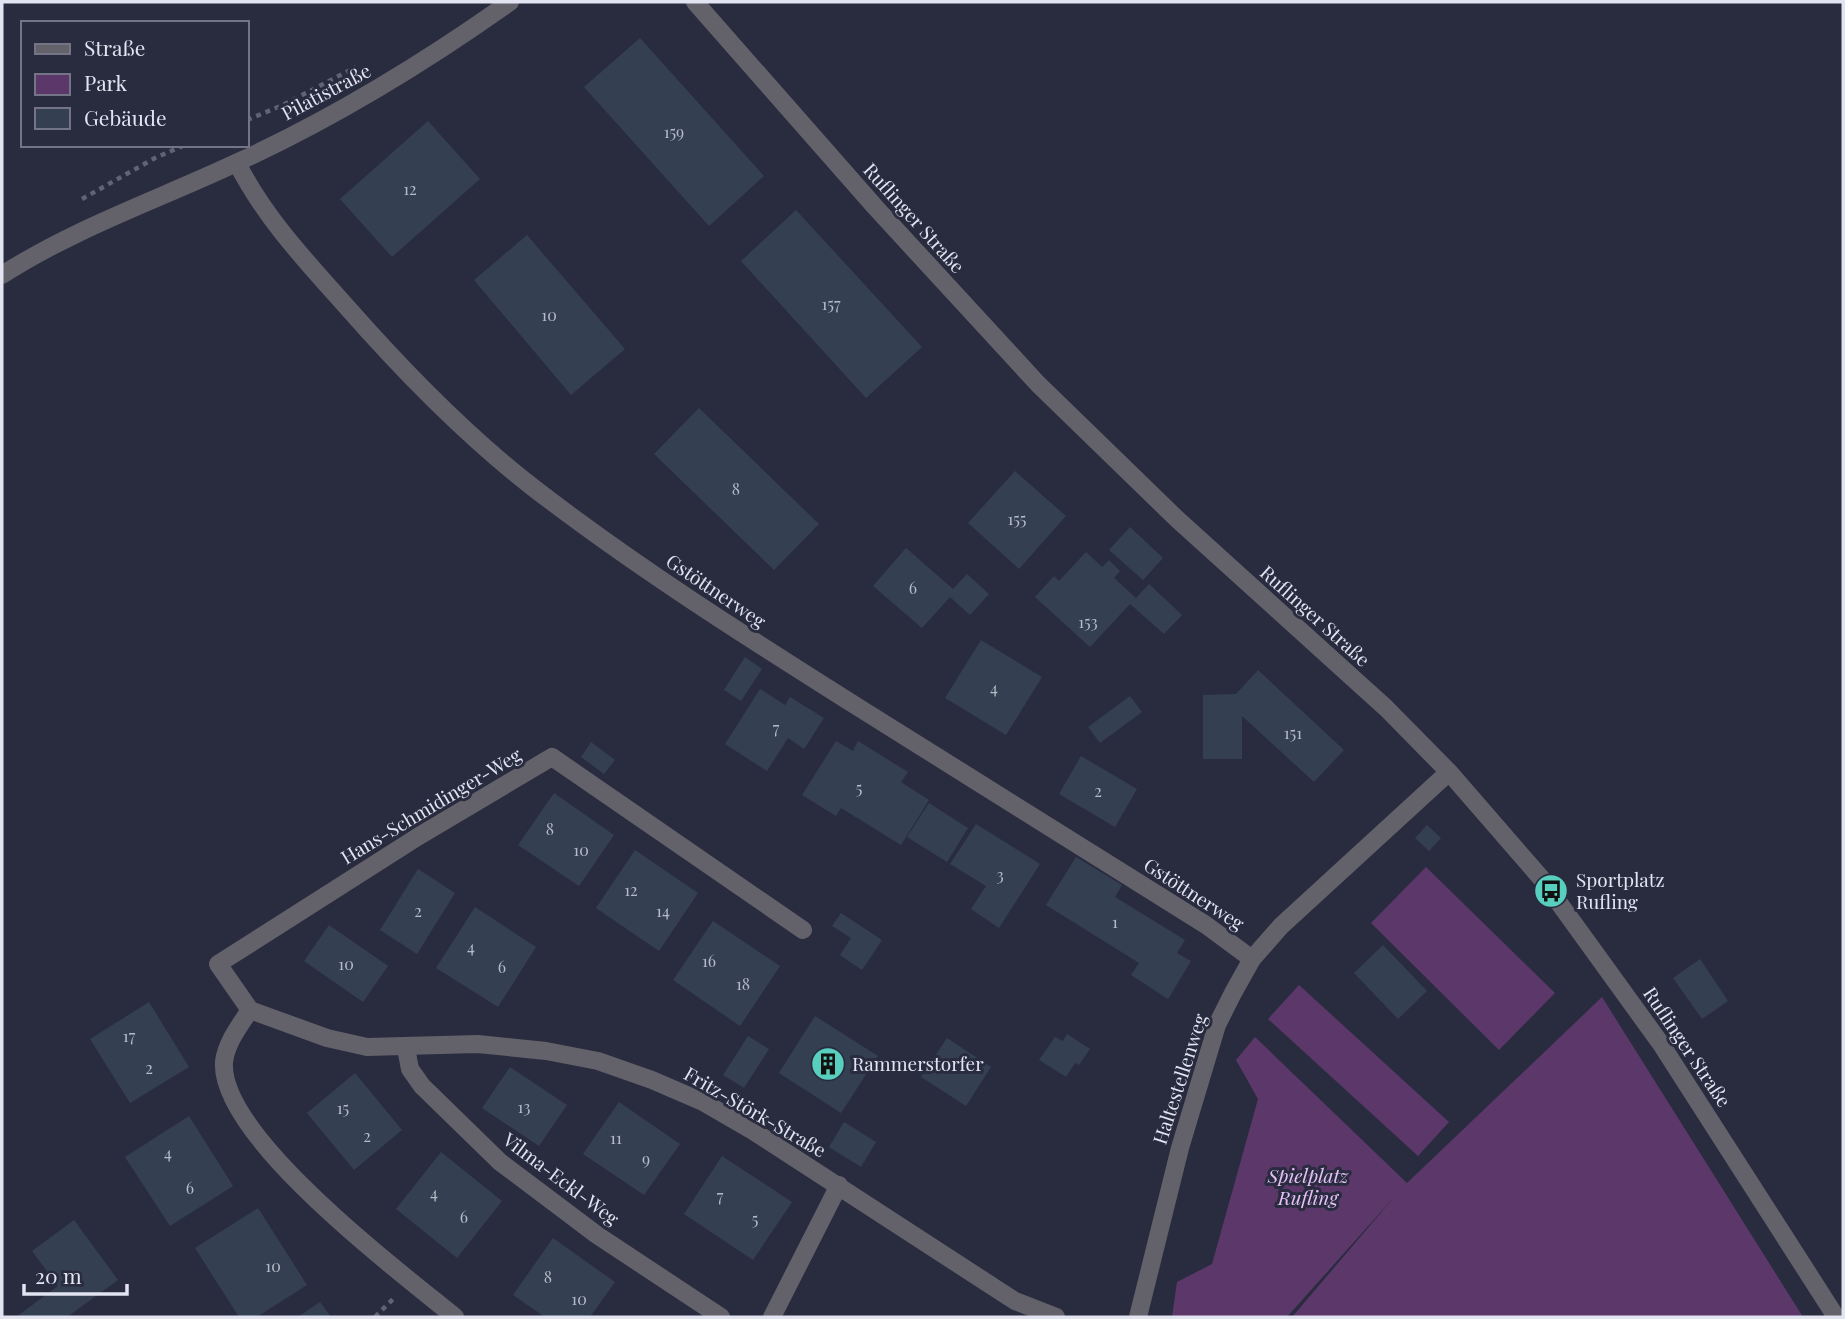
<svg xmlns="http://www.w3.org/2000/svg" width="1845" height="1319" font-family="'Playfair Display',serif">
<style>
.green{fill:#5c386a}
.building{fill:#344052}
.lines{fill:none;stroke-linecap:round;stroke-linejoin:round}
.path{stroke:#616375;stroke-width:4.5;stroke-dasharray:5 5;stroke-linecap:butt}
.minor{stroke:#63616a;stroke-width:18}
.labels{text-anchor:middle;stroke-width:6;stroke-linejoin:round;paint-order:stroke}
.number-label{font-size:16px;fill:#b6bbc9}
.street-label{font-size:19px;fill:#e2e4f1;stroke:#292b3f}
.poi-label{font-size:19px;fill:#e2e4f1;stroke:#292b3f;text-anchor:start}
.park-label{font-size:19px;font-style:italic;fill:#e6c0f6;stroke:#292b3f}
</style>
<rect width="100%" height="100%" fill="#292b3f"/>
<g class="green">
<polygon points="1426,867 1555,993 1499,1050 1371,923"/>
<polygon points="1299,985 1449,1122 1418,1156 1268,1019"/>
<polygon points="1602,997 1803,1317 1292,1317 1396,1195 1287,1317 1172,1317 1177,1282 1212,1264 1258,1099 1236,1060 1255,1037 1407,1183"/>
</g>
<g class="building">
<polygon points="640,38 764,176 709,226 584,87"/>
<polygon points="428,121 480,179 392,257 340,199"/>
<polygon points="796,210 922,347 866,398 741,261"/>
<polygon points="527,235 625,349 571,395 474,280"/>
<polygon points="699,408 819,524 774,570 654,454"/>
<polygon points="1015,471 1066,516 1019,569 968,523"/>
<polygon points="1130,527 1163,558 1143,580 1109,550"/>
<polygon points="906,548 953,589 967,574 989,594 970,615 950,597 922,628 873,586"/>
<polygon points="1086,552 1102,567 1109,560 1120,571 1114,578 1136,598 1149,584 1182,615 1164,634 1130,604 1090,647 1035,597 1054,576 1059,581"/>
<polygon points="981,640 1042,677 1006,735 945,698"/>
<polygon points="745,657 762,669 741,701 724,690"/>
<polygon points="1258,670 1344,750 1314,782 1242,716 1242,759 1203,759 1203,695 1236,694"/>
<polygon points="760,689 785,705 790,697 824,718 804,749 788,738 767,771 725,744"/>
<polygon points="1130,696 1142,712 1100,743 1088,727"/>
<polygon points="836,741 853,751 858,741 908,772 901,782 929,800 901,845 841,808 836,816 802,795"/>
<polygon points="591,742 615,760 604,774 581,757"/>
<polygon points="1081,756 1137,789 1115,827 1059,794"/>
<polygon points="554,793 614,835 579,886 518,845"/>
<polygon points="929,803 968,828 947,862 907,837"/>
<polygon points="976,824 1040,864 999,928 971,909 986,886 950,864"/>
<polygon points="1427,825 1441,838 1429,851 1415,838"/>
<polygon points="635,850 698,893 659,951 596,908"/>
<polygon points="1076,857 1122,885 1115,897 1185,940 1177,953 1191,961 1168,999 1131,975 1139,963 1046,905"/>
<polygon points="418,869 455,893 417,954 380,930"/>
<polygon points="475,907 536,947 498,1007 436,968"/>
<polygon points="841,913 882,940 862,970 840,955 851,938 832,926"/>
<polygon points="713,921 780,966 740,1026 673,980"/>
<polygon points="329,925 388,966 363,1002 304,961"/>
<polygon points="1383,945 1427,991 1398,1019 1354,973"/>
<polygon points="1700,959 1728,1001 1702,1019 1673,978"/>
<polygon points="149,1002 189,1067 130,1103 90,1039"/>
<polygon points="815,1016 878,1056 841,1113 779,1073"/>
<polygon points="1067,1034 1090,1049 1079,1065 1075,1063 1066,1077 1039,1060 1055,1037 1063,1041"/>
<polygon points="748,1036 769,1049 744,1088 723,1075"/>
<polygon points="947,1038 991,1067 966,1106 921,1077"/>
<polygon points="510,1067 567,1105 539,1146 482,1108"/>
<polygon points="355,1073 402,1130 354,1170 307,1113"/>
<polygon points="619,1102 680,1144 644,1195 583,1154"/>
<polygon points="189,1116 233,1186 170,1226 125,1157"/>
<polygon points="844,1122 876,1142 861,1167 829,1147"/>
<polygon points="441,1152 502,1201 457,1258 396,1209"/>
<polygon points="722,1156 792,1202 753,1260 684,1214"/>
<polygon points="258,1208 307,1285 257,1317 239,1317 195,1248"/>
<polygon points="74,1220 118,1280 67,1317 16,1317 58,1286 32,1251"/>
<polygon points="553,1238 615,1282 590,1317 545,1317 513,1295"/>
<polygon points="320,1302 331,1317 298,1317"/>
</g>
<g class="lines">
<g class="path">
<polyline points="247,120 283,105 356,67"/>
<polyline points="82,199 155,158 185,145"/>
<polyline points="375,1317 394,1298"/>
</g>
<g class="minor">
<polyline points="695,2 876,208 1038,384 1177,519 1386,708 1449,772 1541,878 1661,1044 1836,1317"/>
<path d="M 237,163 C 265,218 305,260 346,306 C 404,372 465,435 535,489 C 639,569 750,639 861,709 C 976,781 1091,853 1206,925 L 1252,959"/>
<path d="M 2,275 C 75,228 157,200 236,163 C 332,119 424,63 510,2"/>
<polyline points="803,930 552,757 419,836 218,964 250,1010 327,1038 367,1047 478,1044 546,1051 598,1061 652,1080 703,1102 753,1131 1015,1301 1056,1317"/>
<path d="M 250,1010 C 240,1025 226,1043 224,1062 C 219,1136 400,1272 455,1317"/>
<polyline points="406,1048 410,1069 422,1086 500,1162 597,1235 721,1317"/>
<polyline points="772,1317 839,1185"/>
<polyline points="1138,1317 1180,1148 1217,1025 1233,993 1252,959 1281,926 1449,772"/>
</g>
</g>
<defs>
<g id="bus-disc" transform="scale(1.75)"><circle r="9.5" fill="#58cebf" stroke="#292b3f"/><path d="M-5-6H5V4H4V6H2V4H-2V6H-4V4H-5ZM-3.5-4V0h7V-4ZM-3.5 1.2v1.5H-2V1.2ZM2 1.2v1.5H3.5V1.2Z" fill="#111"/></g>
<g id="building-disc" transform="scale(1.75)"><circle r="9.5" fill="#58cebf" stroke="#292b3f"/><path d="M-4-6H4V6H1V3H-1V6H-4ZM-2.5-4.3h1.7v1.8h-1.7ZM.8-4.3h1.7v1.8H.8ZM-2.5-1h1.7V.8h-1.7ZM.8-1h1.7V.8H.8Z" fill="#111"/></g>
</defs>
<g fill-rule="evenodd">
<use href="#bus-disc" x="1551" y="891"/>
<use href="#building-disc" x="828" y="1064"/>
</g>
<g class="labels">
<g class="number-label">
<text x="674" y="138">159</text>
<text x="410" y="195">12</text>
<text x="831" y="310">157</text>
<text x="549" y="321">10</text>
<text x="736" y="495">8</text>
<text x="1017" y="525">155</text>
<text x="913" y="594">6</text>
<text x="1088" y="628">153</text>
<text x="994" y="694">4</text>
<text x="776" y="734">7</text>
<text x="1293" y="739">151</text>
<text x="859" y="794">5</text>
<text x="1098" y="797">2</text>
<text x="550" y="835">8</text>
<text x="581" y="856">10</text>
<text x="1000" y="881">3</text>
<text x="631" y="896">12</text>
<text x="418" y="917">2</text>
<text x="663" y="917">14</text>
<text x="1115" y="928">1</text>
<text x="471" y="953">4</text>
<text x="709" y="967">16</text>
<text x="346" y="970">10</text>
<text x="502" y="973">6</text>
<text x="743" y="990">18</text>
<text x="129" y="1042">17</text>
<text x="149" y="1074">2</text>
<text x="524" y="1113">13</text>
<text x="343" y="1114">15</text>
<text x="367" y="1142">2</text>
<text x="616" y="1144">11</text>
<text x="168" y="1159">4</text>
<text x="646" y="1165">9</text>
<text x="190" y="1194">6</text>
<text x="434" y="1199">4</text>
<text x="720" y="1202">7</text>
<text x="464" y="1223">6</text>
<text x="755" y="1225">5</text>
<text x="273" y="1272">10</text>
<text x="548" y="1283">8</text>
<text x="579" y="1305">10</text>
</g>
<g class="street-label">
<text transform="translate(326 92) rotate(-28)" y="7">Pilatistraße</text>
<text transform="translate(914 218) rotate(48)" y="7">Ruflinger Straße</text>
<text transform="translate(716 591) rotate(34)" y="7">Gstöttnerweg</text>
<text transform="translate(1315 616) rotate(42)" y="7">Ruflinger Straße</text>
<text transform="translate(431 806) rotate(-31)" y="7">Hans-Schmidinger-Weg</text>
<text transform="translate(1194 894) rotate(33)" y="7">Gstöttnerweg</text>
<text transform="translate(1687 1047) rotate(56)" y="7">Ruflinger Straße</text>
<text transform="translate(1180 1079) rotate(-72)" y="7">Haltestellenweg</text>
<text transform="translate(755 1112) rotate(30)" y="7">Fritz-Störk-Straße</text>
<text transform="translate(561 1179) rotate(37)" y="7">Vilma-Eckl-Weg</text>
</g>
<g class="poi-label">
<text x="1576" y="887">Sportplatz<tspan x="1576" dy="22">Rufling</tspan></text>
<text x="852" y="1071">Rammerstorfer</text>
</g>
<g class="park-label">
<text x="1308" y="1183">Spielplatz<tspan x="1308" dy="22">Rufling</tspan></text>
</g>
</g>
<rect width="1845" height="1319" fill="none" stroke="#e2e4f1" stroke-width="7"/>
<rect x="21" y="21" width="228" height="126" fill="#292b3f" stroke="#737586" stroke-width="2"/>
<rect x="35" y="44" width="35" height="10" fill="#63616a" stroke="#737586" stroke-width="2"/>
<text x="84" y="56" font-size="21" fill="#e2e4f1">Straße</text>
<rect x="35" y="74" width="35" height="21" fill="#5c386a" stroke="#737586" stroke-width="2"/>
<text x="84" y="91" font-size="21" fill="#e2e4f1">Park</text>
<rect x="35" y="108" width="35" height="21" fill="#344052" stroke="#737586" stroke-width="2"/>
<text x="84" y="126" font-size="21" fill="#e2e4f1">Gebäude</text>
<path d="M24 1284v10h103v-10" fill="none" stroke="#e2e4f1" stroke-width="3.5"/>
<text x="35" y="1284" font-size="21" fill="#e2e4f1" stroke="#292b3f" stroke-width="5" paint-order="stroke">20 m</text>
</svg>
